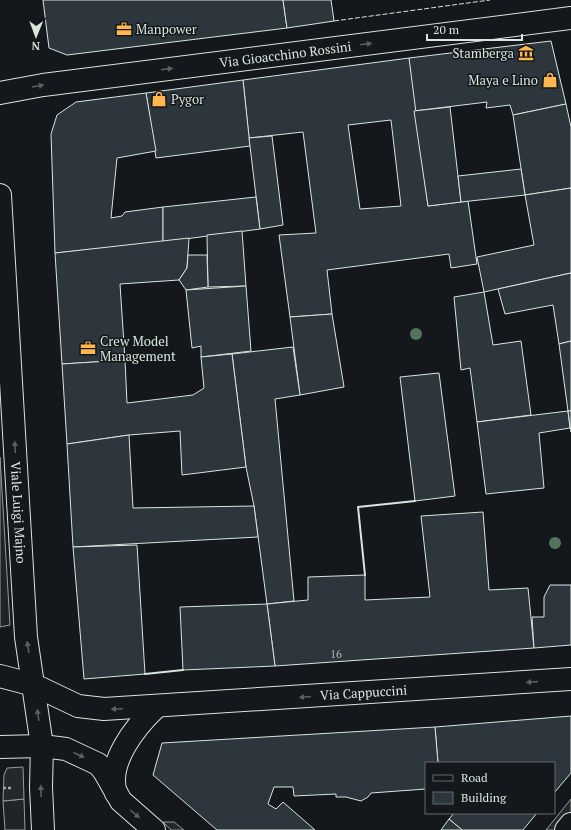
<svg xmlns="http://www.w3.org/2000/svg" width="571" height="830" font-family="'PT Serif',serif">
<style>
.green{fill:#202428;stroke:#939e99}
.parking{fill:#24282b;stroke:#939e99}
.building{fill:#2c363c;stroke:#d8e6dc;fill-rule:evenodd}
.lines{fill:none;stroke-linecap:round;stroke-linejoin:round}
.street-casing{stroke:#d8e6dc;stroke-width:24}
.secondary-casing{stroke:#d8e6dc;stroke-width:24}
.path{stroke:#9da8a2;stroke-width:2.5;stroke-dasharray:3 2;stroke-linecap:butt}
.street{stroke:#14181c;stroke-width:22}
.secondary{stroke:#14181c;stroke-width:22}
.fence{stroke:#d8e6dc;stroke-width:1;stroke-dasharray:5 2;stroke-linecap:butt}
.wall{stroke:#d8e6dc;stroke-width:2}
.tree{fill:#55745f}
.oneway{fill:#59605f}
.labels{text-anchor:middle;stroke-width:3;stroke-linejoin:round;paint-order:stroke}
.number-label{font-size:11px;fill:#adbab4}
.poi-label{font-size:13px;fill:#d8e6dc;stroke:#14181c;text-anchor:start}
.street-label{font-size:13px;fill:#d8e6dc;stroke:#14181c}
</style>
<rect width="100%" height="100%" fill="#14181c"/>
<g class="green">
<polygon points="0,457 10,625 0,627"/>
<polygon points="24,799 25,830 5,830 3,801"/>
</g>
<g class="parking">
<polygon points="23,767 24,799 3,801 4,775 7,768"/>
<polygon points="571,799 571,814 558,830 546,830"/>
<polygon points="163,822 174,822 184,830 171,830"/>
</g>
<g class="building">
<polygon points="43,0 283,0 287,28 67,55 49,48"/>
<polygon points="283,0 331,0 334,21 287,28"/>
<polygon points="551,41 566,104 513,115 510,105 486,108 487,102 414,111 409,58"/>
<path d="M 409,58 L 428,206 L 468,201 L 477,264 L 451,268 L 449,254 L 327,270 L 332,314 L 290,317 L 279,235 L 316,233 L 303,132 L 249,138 L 243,80 ZM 391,120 L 401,206 L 360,209 L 348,125 Z"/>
<polygon points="243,80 250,146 156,158 146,93"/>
<polygon points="146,93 156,151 117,158 111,218 122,216 125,212 163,207 163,242 55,253 51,134 57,115 76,102"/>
<polygon points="566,104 571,127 571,188 525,195 513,115"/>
<polygon points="450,107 461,202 428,206 414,111"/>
<polygon points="272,136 283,225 260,229 249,138"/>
<polygon points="521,169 525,195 461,202 458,176"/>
<polygon points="571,188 571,273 484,292 477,257 534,245 525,195"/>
<polygon points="256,197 260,229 163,242 163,207"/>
<polygon points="242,231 246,286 208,287 207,235"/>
<polygon points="189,238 187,268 179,280 120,284 125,360 62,364 55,253"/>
<polygon points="188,255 207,255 208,287 186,290 179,280 187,268"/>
<polygon points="571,273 571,341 559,344 553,305 505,314 498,289"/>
<polygon points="246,286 251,351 201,357 201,346 192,348 186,290"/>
<polygon points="484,292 493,345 521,341 531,415 477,422 470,368 461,370 454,297"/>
<polygon points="332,314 344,387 300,395 290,317"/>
<polygon points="571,341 571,411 568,411 559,344"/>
<polygon points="293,347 300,395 275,399 294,601 267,604 254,506 246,467 232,354"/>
<polygon points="232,354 246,467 182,475 180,431 129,435 67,444 62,364 125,360 127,403 193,395 204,388 201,357"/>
<polygon points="439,373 455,496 415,501 400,377"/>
<polygon points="568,411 570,428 539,433 544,488 486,494 477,422"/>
<polygon points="568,411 571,411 571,432"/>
<polygon points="129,435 133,508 254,506 258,537 73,547 67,444"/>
<polygon points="483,512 489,590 528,588 534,648 275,666 267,604 308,600 308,577 365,575 365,600 430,597 421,516"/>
<polygon points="137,545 145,674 84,679 73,547"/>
<polygon points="550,585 571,585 571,645 534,648 532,617 544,617 544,597"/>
<polygon points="267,604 275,666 183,670 180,607"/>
<polygon points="571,716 571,773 554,793 554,763 438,763 435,727"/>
<polygon points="435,727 438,763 426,763 426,789 371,793 368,797 361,801 346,797 336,797 336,794 294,796 293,787 274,787 268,804 276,809 283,802 315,830 217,830 153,775 162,743"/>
<polygon points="454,813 537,813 523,830 462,830 449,819"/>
<polygon points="449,819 462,830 441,830"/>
</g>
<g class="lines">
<g class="street-casing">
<g id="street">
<path id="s1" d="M 0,93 L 43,85 L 571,18"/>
<path id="s2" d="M 34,685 L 78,706 L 104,709 L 571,679"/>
<polyline points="42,746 66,749 98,764 104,771 121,801 154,830"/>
<path d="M 116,793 C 106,763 136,726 156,707"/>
<polyline points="566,830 571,824"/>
</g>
</g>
<g class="secondary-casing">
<g id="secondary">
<path id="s3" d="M 0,195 L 26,637 L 42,746 L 41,787 L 43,830"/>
<polyline points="0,676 34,685"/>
<polyline points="0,747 42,746"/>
</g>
</g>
<polyline class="path" points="3,788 13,788"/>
<use href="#street" class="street"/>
<use href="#secondary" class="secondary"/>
<polyline class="fence" points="334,21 490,0"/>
<g class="wall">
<polyline points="365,575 358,507 415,501"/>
<polyline points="145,674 183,670"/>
</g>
</g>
<g class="tree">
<circle cx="416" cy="334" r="6"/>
<circle cx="555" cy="543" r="6"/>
</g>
<defs><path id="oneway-solid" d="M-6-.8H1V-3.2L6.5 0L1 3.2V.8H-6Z"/></defs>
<g class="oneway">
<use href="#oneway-solid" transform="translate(366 44) rotate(-7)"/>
<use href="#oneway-solid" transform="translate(167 69) rotate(-7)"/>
<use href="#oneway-solid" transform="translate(38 86) rotate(-10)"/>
<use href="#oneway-solid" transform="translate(15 447) rotate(-93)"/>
<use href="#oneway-solid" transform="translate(28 647) rotate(-99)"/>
<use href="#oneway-solid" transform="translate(532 682) rotate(176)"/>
<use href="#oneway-solid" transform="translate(305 697) rotate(176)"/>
<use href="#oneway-solid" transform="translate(117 709) rotate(177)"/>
<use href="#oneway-solid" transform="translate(38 715) rotate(-98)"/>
<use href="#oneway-solid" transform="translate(79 755) rotate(25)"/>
<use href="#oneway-solid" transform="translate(41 791) rotate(-92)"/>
<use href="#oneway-solid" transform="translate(135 814) rotate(40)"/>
</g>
<defs>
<g id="office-bare" transform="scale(1.2)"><path d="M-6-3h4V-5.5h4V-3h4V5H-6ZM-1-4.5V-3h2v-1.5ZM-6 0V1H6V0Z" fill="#ffb74d" stroke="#14181c" stroke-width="2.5" paint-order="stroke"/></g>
<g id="museum-bare" transform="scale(1.2)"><path d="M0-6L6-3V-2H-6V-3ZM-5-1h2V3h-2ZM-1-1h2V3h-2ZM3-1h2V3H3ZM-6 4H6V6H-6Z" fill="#ffb74d" stroke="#14181c" stroke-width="2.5" paint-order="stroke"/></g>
<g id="shop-bare" transform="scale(1.2)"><path d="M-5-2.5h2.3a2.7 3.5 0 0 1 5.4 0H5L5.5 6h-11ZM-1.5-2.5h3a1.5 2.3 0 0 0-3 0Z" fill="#ffb74d" stroke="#14181c" stroke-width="2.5" paint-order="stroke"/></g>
</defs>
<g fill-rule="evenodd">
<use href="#office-bare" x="124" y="29"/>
<use href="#museum-bare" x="526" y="53"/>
<use href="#shop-bare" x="550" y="80"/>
<use href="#shop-bare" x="159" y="99"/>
<use href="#office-bare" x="88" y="348"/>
</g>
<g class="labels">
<g class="number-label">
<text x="336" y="658">16</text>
</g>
<g class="poi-label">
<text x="136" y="34">Manpower</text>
<text x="514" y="58" text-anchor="end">Stamberga</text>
<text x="538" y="85" text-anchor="end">Maya e Lino</text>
<text x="171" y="104">Pygor</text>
<text x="100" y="346">Crew Model<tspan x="100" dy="15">Management</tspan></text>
</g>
<g class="street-label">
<text dy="5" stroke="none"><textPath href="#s1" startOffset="288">Via Gioacchino Rossini</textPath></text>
<text dy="5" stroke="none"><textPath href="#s3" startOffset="318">Viale Luigi Majno</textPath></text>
<text dy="5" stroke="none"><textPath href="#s2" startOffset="335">Via Cappuccini</textPath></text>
</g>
</g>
<rect x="425" y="762" width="130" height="52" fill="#14181c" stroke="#626a69"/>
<rect x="433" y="775" width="20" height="6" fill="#14181c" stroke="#626a69"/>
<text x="461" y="782" font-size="12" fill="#d8e6dc">Road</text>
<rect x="433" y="792" width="20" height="12" fill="#2c363c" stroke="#626a69"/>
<text x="461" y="802" font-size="12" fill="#d8e6dc">Building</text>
<g transform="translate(36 36) rotate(181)" stroke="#14181c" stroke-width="3" paint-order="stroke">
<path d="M0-3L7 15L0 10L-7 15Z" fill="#d8e6dc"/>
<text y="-6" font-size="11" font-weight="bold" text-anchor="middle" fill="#d8e6dc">N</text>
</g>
<path d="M427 34v6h95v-6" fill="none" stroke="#d8e6dc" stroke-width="2"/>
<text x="433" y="34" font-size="12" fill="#d8e6dc" stroke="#14181c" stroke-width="3" paint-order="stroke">20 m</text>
</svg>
